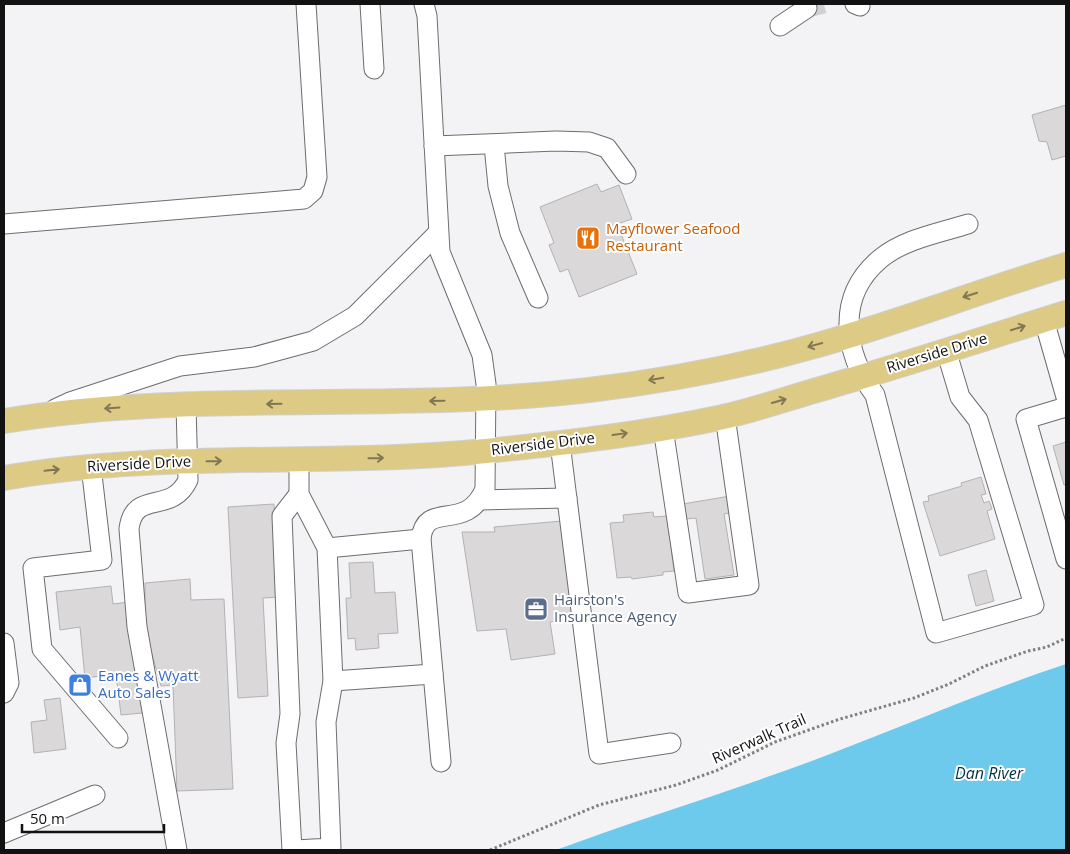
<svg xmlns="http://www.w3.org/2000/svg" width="1070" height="854" font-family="'Open Sans',sans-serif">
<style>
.water{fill:#6dcaed}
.building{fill:#dad8d9;stroke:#b3b1b2}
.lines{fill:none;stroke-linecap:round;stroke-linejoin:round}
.minor-tunnel{stroke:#d1d1d4;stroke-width:19;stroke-dasharray:19 9;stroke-linecap:butt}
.minor-casing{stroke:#6d6d70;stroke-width:21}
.major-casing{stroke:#d0d0d0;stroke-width:26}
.path{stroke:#808082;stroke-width:3;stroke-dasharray:2.5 2.5;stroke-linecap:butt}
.minor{stroke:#fff;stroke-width:19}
.major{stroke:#dcca85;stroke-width:24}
.oneway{stroke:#817752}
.labels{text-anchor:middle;stroke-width:4;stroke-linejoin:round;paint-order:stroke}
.food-label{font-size:15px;fill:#c56008;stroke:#fff;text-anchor:start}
.street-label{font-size:15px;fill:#121213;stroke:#fff}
.service-label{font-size:15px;fill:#4e5e75;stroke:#fff;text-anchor:start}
.shop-label{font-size:15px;fill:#366cbe;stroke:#fff;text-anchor:start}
.water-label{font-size:16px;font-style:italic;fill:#063342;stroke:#fff}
</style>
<rect width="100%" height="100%" fill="#f3f3f6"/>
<path class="water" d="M 1066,664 L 1066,850 L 556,850 C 639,819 725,793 809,762 C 895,730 979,693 1066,664 Z"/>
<g class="building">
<polygon points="1066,105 1066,156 1052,160 1047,142 1039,141 1032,115"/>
<polygon points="597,184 601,192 619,185 632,219 617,224 637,274 579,297 568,269 560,272 549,245 554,243 540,207"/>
<polygon points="1066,442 1066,484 1064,485 1053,446"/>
<polygon points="981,477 986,494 981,495 984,503 989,501 992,509 987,511 995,539 940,556 923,502 929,501 928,496 962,486 961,483"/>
<polygon points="730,496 733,512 724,514 734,575 705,579 696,518 686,519 683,504"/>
<polygon points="274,504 280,597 263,598 268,696 238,698 228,507"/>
<polygon points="653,512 654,517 667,516 674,571 663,572 663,575 632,579 631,577 617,578 610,523 624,522 623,515"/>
<polygon points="562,521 578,619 550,622 555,654 511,660 506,629 477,631 462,532 495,532 494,527"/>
<polygon points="373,562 375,593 395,592 398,633 378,634 379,648 356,650 355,638 348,639 346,598 351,598 349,563"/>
<polygon points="986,570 994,601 976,606 968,575"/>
<polygon points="190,579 191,600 224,599 233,789 177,791 173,685 161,686 145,629 145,583"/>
<polygon points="111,586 113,604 129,602 142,713 121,715 116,674 85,678 80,627 60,630 56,592"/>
<polygon points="60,698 66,749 34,753 31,722 47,720 44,700"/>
</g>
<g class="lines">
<polyline class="minor-tunnel" points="807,8 824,4"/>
<g class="minor-casing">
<g id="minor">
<polyline points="370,4 374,69"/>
<path d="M 424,4 L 427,16 L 440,252 L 482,355 L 486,384 L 485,489 C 466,534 425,499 421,539 L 441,762"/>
<polyline points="855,4 860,6"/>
<polyline points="780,26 807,8"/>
<polyline points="494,145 498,186 510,233 538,298"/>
<polyline points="434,146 556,141 589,142 607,148 626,174"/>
<polyline points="4,224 304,199 313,191 317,177 306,4"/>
<polyline points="1044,320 1066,397"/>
<path d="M 946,350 L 960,397 L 978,420 L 1034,605 L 936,633 L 875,395 C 844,353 835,297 880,259 C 904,239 939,233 968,224"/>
<polyline points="1066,407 1026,419 1066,559"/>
<polyline points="55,409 70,402 180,366 254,357 313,341 355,316 438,233"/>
<polyline points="663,428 688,593 749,585 725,416"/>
<polyline points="560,443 599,754 671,743"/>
<polyline points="91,466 102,560 33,568 42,649 118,738"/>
<polyline points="480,500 567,498"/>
<polyline points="327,548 421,539"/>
<polyline points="4,643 9,683 4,693"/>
<polyline points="333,681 433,674"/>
<polyline points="4,833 95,795"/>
<path d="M 177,850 L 137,627 L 129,529 C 134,488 171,516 188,480 L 186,405"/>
<polyline points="292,850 286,743 290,714 282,516 299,494"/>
<polyline points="295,850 331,848 326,722 333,681 327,548 299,494 299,459"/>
</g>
</g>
<g class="major-casing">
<g id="major">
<path d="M 4,421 C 197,389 395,413 589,390 C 665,381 744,366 818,345 C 902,321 983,290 1066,265"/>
<path d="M 4,478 C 163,450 326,467 486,451 C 565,443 645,434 723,417 C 754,410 786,399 817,390 C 900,366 983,339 1066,313"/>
</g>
</g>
<polyline class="path" points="490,850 599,805 676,785 718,770 775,742 840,719 914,698 949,684 985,666 1028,651 1047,647 1066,638"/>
<use href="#minor" class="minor"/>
<use href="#major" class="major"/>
</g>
<defs><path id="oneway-shaft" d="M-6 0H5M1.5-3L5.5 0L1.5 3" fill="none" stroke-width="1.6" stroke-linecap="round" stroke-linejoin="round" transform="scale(1.25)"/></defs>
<g class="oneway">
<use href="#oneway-shaft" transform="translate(970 295) rotate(162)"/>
<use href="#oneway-shaft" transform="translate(1018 328) rotate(-17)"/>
<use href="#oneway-shaft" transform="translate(815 345) rotate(165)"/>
<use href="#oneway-shaft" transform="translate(656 379) rotate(170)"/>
<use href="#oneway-shaft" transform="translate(437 401) rotate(179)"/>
<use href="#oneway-shaft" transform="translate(779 401) rotate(-16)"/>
<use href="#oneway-shaft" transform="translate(274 404) rotate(179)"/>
<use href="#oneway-shaft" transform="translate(112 408) rotate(176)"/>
<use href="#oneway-shaft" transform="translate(620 434) rotate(-8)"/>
<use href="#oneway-shaft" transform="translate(376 458) rotate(-1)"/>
<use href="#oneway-shaft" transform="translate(214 461) rotate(-1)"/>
<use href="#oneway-shaft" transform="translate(52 470) rotate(-6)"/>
</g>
<defs>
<g id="restaurant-square" transform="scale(1.25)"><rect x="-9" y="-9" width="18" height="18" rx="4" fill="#e8710a" stroke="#fff"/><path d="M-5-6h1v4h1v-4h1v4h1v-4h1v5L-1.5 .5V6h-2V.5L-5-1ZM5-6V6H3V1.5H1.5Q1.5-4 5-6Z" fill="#fff"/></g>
<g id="office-square" transform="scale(1.25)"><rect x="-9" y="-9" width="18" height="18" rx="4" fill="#5c6f8a" stroke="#fff"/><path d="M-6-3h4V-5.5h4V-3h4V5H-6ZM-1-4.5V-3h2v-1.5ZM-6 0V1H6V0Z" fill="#fff"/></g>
<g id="shop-square" transform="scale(1.25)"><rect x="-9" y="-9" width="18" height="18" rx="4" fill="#3f7fe0" stroke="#fff"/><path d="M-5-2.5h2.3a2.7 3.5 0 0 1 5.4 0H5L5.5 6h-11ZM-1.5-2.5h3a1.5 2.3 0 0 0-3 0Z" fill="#fff"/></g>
</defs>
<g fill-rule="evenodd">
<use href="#restaurant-square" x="588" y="238"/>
<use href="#office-square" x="536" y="609"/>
<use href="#shop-square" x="80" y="685"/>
</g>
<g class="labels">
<g class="food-label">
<text x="606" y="234">Mayflower Seafood<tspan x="606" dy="17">Restaurant</tspan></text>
</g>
<g class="street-label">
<text transform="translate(937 353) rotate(-17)" y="5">Riverside Drive</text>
<text transform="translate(543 444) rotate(-7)" y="5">Riverside Drive</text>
<text transform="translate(139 464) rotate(-3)" y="5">Riverside Drive</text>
<text transform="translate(759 739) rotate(-24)" y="5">Riverwalk Trail</text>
</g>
<g class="service-label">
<text x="554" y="605">Hairston's<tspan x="554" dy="17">Insurance Agency</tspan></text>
</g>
<g class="shop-label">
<text x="98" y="681">Eanes &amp; Wyatt<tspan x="98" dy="17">Auto Sales</tspan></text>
</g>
<g class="water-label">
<text x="989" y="779">Dan River</text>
</g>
</g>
<rect width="1070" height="854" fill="none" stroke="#121213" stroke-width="10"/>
<path d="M22 824v8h142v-8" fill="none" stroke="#121213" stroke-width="2.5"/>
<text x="30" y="824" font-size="15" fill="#121213" stroke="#ffffff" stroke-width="4" paint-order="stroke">50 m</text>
</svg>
